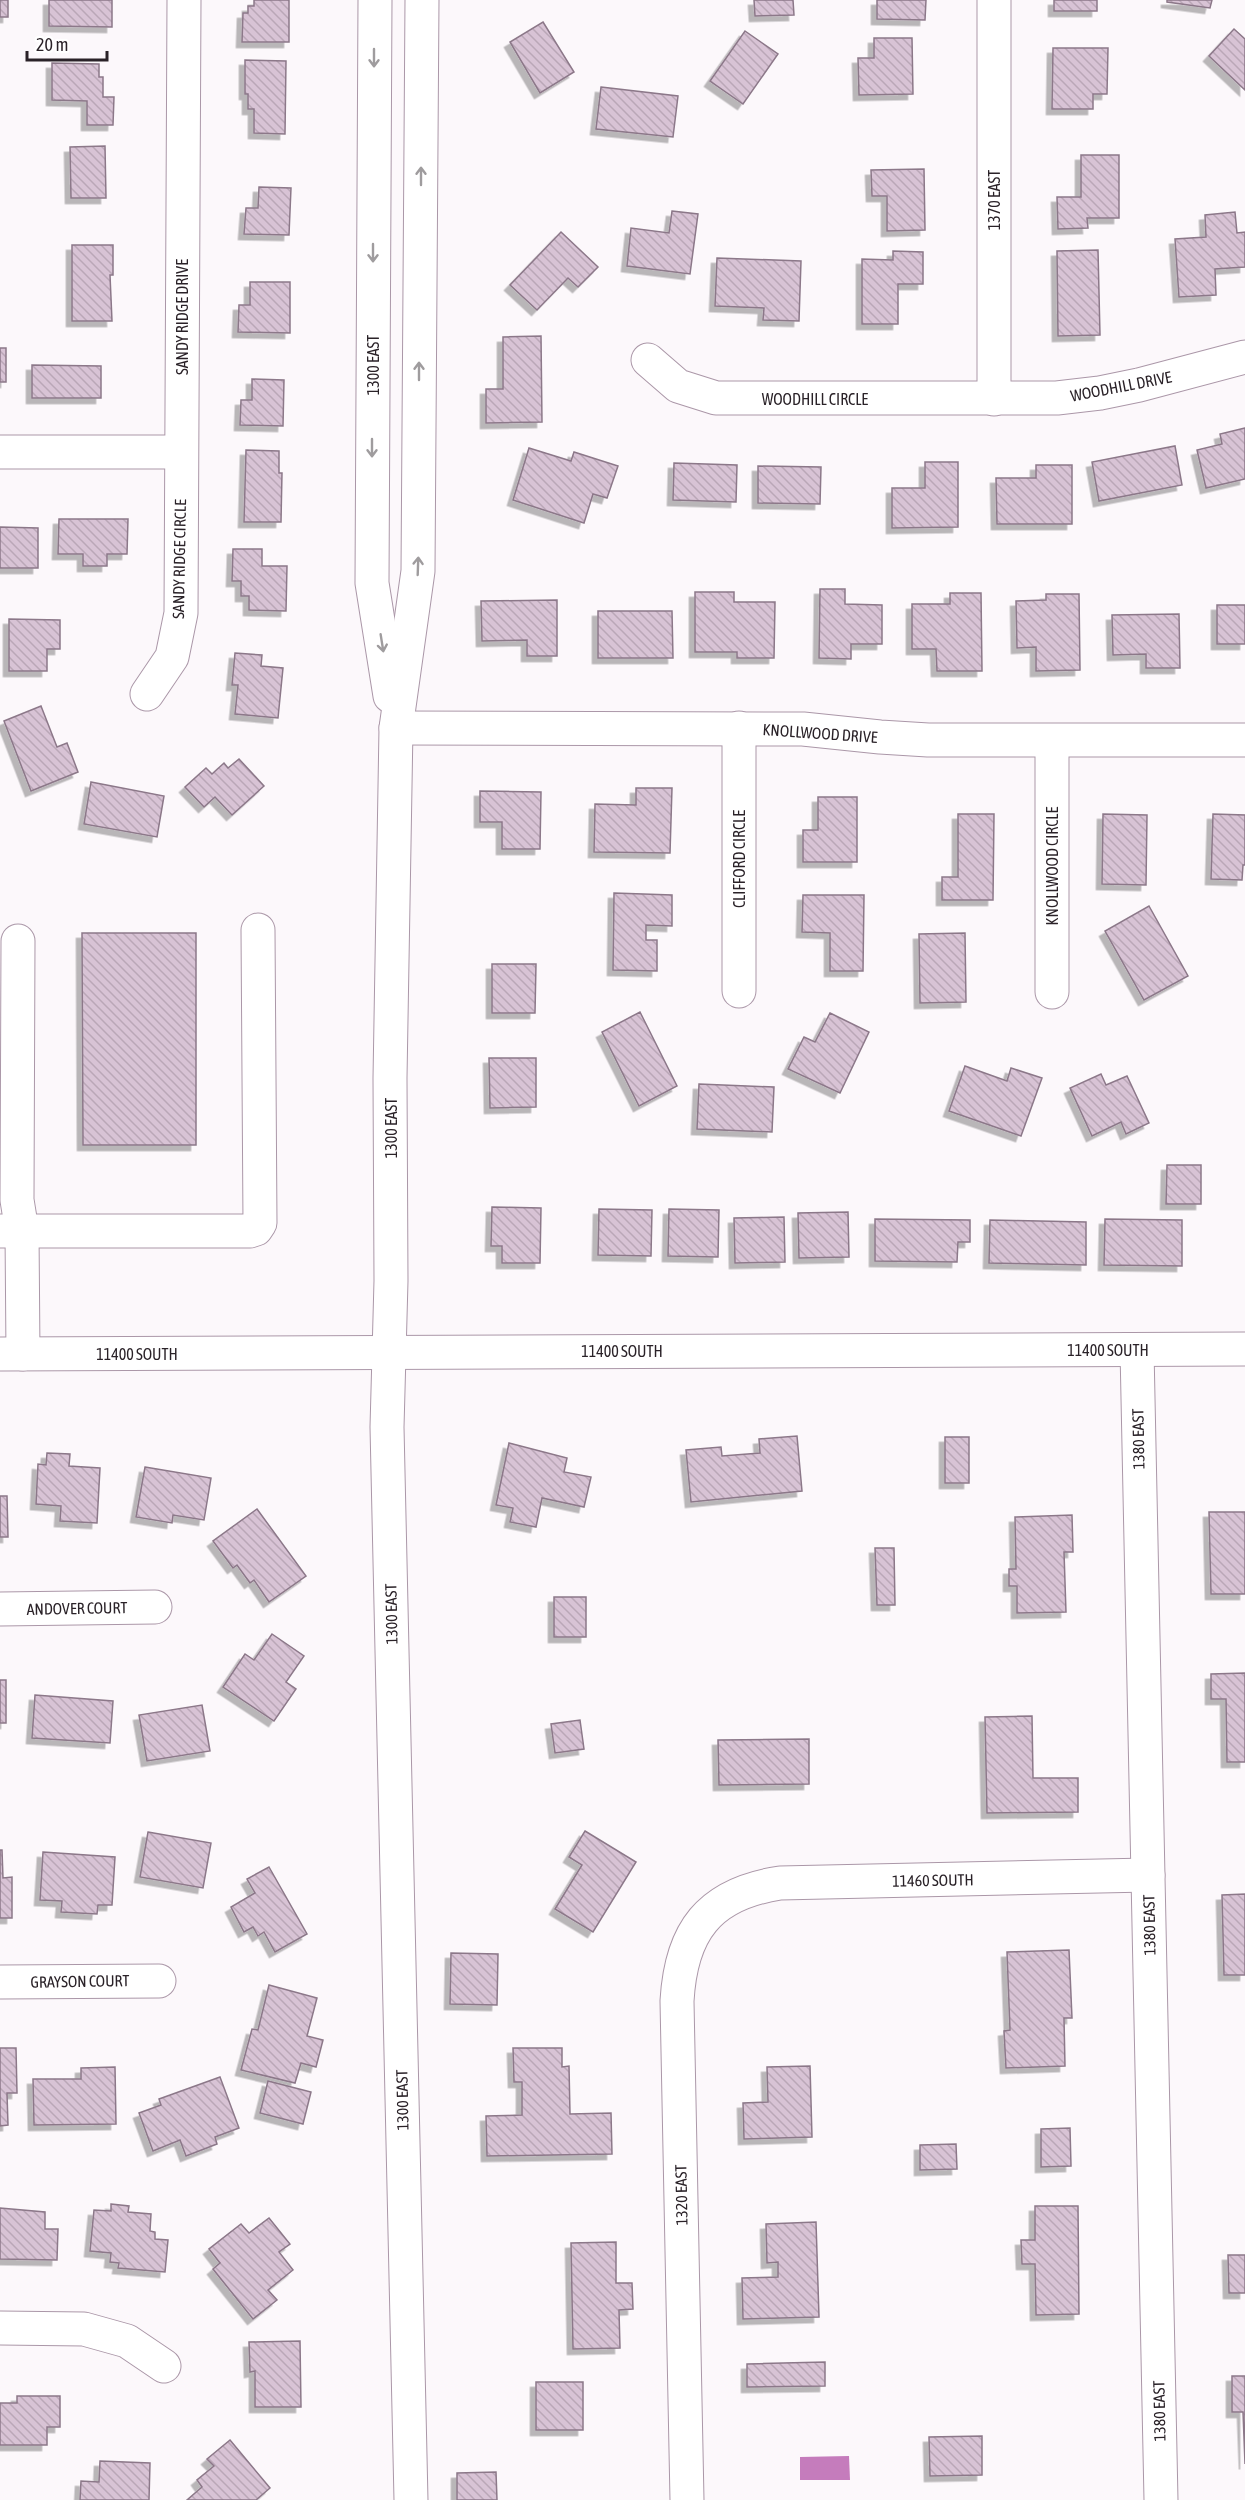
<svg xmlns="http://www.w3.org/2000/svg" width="1245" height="2500" font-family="'Asap Condensed',sans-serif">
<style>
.water{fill:#c57cbc}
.building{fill:url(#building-back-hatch);stroke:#8c7889;stroke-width:1.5;filter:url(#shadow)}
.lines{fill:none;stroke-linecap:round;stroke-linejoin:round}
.minor-casing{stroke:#ab97a8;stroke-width:35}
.major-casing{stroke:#ab97a8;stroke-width:35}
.minor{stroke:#fff;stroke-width:33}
.major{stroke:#fff;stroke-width:33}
.oneway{stroke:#9f9c9e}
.labels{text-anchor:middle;stroke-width:4.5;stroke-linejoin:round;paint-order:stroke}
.street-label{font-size:16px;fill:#2a2228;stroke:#fff}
</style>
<defs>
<pattern id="building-back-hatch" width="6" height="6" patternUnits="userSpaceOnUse" patternTransform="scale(1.5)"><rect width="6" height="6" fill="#d8c3d5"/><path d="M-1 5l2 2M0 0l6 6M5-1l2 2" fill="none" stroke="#baa7b7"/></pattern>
<filter id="shadow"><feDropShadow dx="-5.5" dy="5.5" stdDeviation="0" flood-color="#0004"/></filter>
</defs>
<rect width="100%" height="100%" fill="#fcf8fb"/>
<polygon class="water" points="849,2456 850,2480 800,2480 800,2457"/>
<g class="building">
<rect x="0" y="0" width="8" height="17"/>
<polygon points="49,0 112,0 112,27 49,26"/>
<polygon points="254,0 289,0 289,42 242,42 243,13 248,13 248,6 254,6"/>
<polygon points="754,0 793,0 794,15 755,16"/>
<polygon points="877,0 926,0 925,20 877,19"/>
<rect x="1054" y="0" width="43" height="11"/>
<polygon points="1167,0 1212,0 1210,8 1167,2"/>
<polygon points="543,22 574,72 540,93 510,42"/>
<polygon points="1234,29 1245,39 1245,90 1209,56"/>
<polygon points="745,31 778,54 743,104 710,81"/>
<polygon points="874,38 912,38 913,94 859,95 858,58 874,58"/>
<polygon points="1053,48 1108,48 1107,94 1093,94 1093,109 1052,109"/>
<polygon points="245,60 286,61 285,134 254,133 254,109 248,109 248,94 245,94"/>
<polygon points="52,63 99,64 99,77 103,77 103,97 114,97 113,125 87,125 87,101 52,100"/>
<polygon points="601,87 678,96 673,137 596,129"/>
<polygon points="105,146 106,198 71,198 70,147"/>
<polygon points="1081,155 1119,155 1119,218 1087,218 1088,228 1058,229 1057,197 1081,197"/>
<polygon points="924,169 925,230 887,231 887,196 872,196 871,170"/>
<polygon points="259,187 291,188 289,235 244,234 246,208 258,208"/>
<polygon points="672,211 698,214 690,274 627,266 631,228 669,233"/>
<polygon points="1235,212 1237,233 1245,232 1245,267 1215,269 1216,295 1179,297 1175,239 1206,237 1205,215"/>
<polygon points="561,232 598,267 578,287 568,278 537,310 510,285"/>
<polygon points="72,245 113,245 113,275 110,275 112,321 72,321"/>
<polygon points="1098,250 1100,335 1058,336 1057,251"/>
<polygon points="893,251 923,252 923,284 898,284 898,324 862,324 862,259 893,260"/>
<polygon points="717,258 801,261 799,321 763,320 764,308 715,306"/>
<polygon points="250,282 290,282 290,333 238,332 239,305 250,305"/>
<polygon points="541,336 542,422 486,423 486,389 503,389 503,337"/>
<rect x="0" y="348" width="6" height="34"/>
<polygon points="32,365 101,366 101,398 32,398"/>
<polygon points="252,379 284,380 283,426 240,425 241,400 252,400"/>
<polygon points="1245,428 1245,479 1206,488 1197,450 1222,444 1220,434"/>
<polygon points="1175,446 1182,485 1099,501 1092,462"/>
<polygon points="529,448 571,461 574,452 618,466 607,498 593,494 584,523 513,500"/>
<polygon points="246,450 279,451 279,473 282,473 281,522 244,522"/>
<polygon points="925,462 958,462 958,527 892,528 892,488 925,488"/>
<polygon points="674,463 737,465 736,502 673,500"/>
<polygon points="1036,465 1072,465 1072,524 997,524 996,478 1036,478"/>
<polygon points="758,466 821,467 820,504 758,503"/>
<polygon points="59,519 128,519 127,554 107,554 107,566 83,566 83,554 58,554"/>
<polygon points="0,527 38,528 38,568 0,568"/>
<polygon points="233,549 262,549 262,566 287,566 286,611 249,610 249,596 241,596 241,581 232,581"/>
<polygon points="820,589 845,589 845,604 882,605 882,644 851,644 851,659 819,658"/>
<polygon points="695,592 734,592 734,602 775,602 774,658 737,658 737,652 695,652"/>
<polygon points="950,593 981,593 982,671 937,671 936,649 912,649 912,604 950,604"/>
<polygon points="1046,594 1079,594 1080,670 1036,671 1036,647 1017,648 1016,601 1046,600"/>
<polygon points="557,600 557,656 527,656 527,640 482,641 481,601"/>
<rect x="1217" y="605" width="28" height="39"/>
<polygon points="598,611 672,611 673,658 598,658"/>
<polygon points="1179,614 1180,668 1146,668 1146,654 1113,655 1112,615"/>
<polygon points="9,619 60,620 60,649 47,649 47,671 9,671"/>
<polygon points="235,653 262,655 261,666 283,668 278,718 235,714 238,685 232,685"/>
<polygon points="41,706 57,747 67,743 78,772 31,791 4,721"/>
<polygon points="239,759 264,786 232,815 215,797 204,807 185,787 206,768 212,774 224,763 228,768"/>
<polygon points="91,782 164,796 157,837 84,824"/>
<polygon points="636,788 672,788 670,853 594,852 595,804 636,805"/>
<polygon points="480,791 541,792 540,849 502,849 502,822 480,822"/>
<polygon points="818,797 857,797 857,862 803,862 803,830 818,830"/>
<polygon points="958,814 994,814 993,900 942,900 942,877 958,877"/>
<polygon points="1103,814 1147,815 1146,885 1102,884"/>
<polygon points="1213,814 1245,815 1245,865 1243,865 1242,880 1211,879"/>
<polygon points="614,893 672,895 672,926 646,925 646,940 657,940 657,971 613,970"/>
<polygon points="803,895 864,895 863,971 830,971 830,933 802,932"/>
<polygon points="1149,906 1188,976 1144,1000 1105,931"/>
<polygon points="82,933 196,933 196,1145 83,1145"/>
<polygon points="965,933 966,1002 920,1003 919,934"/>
<polygon points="492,964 536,964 535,1013 492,1013"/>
<polygon points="640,1012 677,1086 639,1106 602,1032"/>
<polygon points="830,1013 869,1032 840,1093 788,1069 804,1037 815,1042"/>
<polygon points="489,1058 536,1058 536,1107 490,1108"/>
<polygon points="965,1066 1007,1081 1011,1068 1042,1078 1021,1136 949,1111"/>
<polygon points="1101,1074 1106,1085 1127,1076 1149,1123 1126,1134 1121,1122 1092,1136 1070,1088"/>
<polygon points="699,1084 774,1087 772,1132 697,1129"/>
<polygon points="1167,1165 1201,1165 1201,1204 1166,1204"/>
<polygon points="492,1207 541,1208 540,1263 502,1263 502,1246 491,1246"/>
<polygon points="599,1209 652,1210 651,1256 598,1255"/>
<polygon points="669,1209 719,1210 718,1257 668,1256"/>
<polygon points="848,1212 849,1257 799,1258 798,1213"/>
<polygon points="784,1217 785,1262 735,1263 734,1218"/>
<polygon points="875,1219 970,1220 970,1242 958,1242 957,1262 875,1261"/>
<polygon points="1105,1219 1182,1220 1182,1266 1104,1265"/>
<polygon points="990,1220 1086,1222 1086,1265 989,1263"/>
<polygon points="797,1436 802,1491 691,1502 686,1450 721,1447 722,1456 760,1453 759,1439"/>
<rect x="945" y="1437" width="24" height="46"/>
<polygon points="509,1443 567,1458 564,1472 591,1477 584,1507 542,1498 536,1527 510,1522 513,1508 496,1505"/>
<polygon points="47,1453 70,1454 69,1466 100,1468 97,1523 60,1521 61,1506 36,1504 38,1464 46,1465"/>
<polygon points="145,1467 211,1478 204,1520 173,1515 172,1523 136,1517"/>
<polygon points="0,1496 7,1496 8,1537 0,1537"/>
<polygon points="257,1509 306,1576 269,1602 254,1580 250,1583 237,1565 233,1568 213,1541"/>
<polygon points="1209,1512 1245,1512 1245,1594 1211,1594"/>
<polygon points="1072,1515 1073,1552 1064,1552 1066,1612 1017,1613 1017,1586 1009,1586 1009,1569 1016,1569 1015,1517"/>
<polygon points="875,1548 894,1548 895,1605 877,1605"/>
<rect x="554" y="1597" width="32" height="40"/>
<polygon points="272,1634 304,1656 286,1682 296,1689 274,1721 223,1687 245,1654 254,1660"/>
<polygon points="1245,1673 1245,1762 1227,1762 1226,1699 1211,1699 1211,1674"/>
<rect x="0" y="1680" width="6" height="43"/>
<polygon points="35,1695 113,1701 110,1743 32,1738"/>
<polygon points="202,1705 210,1751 147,1761 139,1715"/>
<polygon points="1032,1716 1033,1778 1078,1778 1078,1812 987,1813 985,1717"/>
<polygon points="580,1720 584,1749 555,1753 551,1724"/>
<polygon points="809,1739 809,1784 719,1785 718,1740"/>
<polygon points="585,1831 636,1862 593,1932 555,1909 582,1865 569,1857"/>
<polygon points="148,1832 211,1843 203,1888 140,1877"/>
<polygon points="0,1850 2,1850 3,1878 12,1877 12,1918 0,1918"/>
<polygon points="43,1852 115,1857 112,1905 98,1905 97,1914 61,1912 62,1901 40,1900"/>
<polygon points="269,1867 307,1934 275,1952 264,1932 258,1936 253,1927 244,1932 231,1907 255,1893 247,1879"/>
<polygon points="1245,1894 1245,1975 1224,1975 1222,1895"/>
<polygon points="1069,1950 1072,2018 1064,2018 1065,2066 1006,2068 1004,2031 1010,2030 1007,1952"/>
<polygon points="451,1953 498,1954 497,2005 450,2004"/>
<polygon points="269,1985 317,1998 307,2036 323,2040 316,2067 301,2063 295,2083 241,2070 252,2029 258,2030"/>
<polygon points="0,2048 16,2048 17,2093 7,2093 8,2125 0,2126"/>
<polygon points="513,2048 562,2048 562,2067 569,2066 570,2114 611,2113 612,2154 487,2156 486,2116 522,2115 522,2082 514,2082"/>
<polygon points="810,2066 812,2137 744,2139 743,2103 768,2102 767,2067"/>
<polygon points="115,2067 116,2124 34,2125 33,2079 81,2079 81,2068"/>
<polygon points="220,2077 239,2128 215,2137 217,2144 186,2156 180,2140 153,2151 139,2113 161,2105 159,2099"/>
<polygon points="268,2081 311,2092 303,2124 260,2113"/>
<polygon points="1070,2128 1071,2166 1041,2167 1041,2129"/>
<polygon points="956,2144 957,2169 920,2170 920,2145"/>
<polygon points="111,2204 129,2206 128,2212 151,2214 150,2231 155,2232 155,2239 168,2240 165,2272 118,2268 119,2263 110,2262 111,2253 90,2251 94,2210 111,2211"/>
<polygon points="1035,2206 1078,2206 1079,2314 1036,2315 1035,2264 1022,2264 1021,2240 1035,2240"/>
<polygon points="0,2208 45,2212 45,2229 58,2229 57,2260 0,2259"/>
<polygon points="269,2218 290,2244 279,2252 293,2270 268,2290 277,2300 253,2319 213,2269 220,2263 209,2249 241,2224 249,2233"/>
<polygon points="816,2222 819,2317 743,2319 742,2278 778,2277 778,2262 767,2263 766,2224"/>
<polygon points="616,2242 616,2283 632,2283 633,2309 619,2310 620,2348 573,2349 571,2243"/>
<polygon points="1228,2255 1245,2255 1245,2293 1229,2293"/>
<polygon points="300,2341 301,2407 255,2407 255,2371 250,2372 249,2342"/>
<polygon points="825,2362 825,2386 747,2387 747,2364"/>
<polygon points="1232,2376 1245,2376 1245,2464 1243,2412 1232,2412"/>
<rect x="536" y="2382" width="47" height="48"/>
<polygon points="17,2396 60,2396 60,2427 47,2427 47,2445 0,2445 0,2403 17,2403"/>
<polygon points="982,2436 982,2475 930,2476 929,2437"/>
<polygon points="230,2440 270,2488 256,2500 187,2500 202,2487 197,2480 214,2466 207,2459"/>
<polygon points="100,2461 150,2463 149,2500 80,2500 81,2481 99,2482"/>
<polygon points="496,2472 497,2500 457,2500 457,2473"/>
</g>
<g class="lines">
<g class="minor-casing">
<g id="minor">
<polyline points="994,0 994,399"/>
<polyline points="648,360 678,386 716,398 1057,398 1100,393 1139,385 1245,357"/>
<polyline points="0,452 181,452"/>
<polyline points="147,694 172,657 181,613 184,0"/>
<polyline points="396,728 803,729 880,737 928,740 1245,740"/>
<polyline points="18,941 17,1200 22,1231 23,1354"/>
<polyline points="739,991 739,728"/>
<polyline points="1052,992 1052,741"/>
<polyline points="0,1231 250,1231 256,1229 260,1223 258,930"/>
<polyline points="1137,1350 1161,2500"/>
<polyline points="0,1609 155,1607"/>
<polyline points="0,1982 159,1981"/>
<polyline points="0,2328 84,2329 127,2341 164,2366"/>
<path d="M 687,2500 L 677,2001 C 681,1932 708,1894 780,1883 L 1148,1875"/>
</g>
</g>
<g class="major-casing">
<g id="major">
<polyline points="375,0 372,583 390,696"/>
<polyline points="0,1354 1245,1349"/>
<polyline points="411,2500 387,1427 391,1281 390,1078 396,728 418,571 422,0"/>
</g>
</g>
<use href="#minor" class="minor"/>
<use href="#major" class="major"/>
</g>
<defs><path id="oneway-shaft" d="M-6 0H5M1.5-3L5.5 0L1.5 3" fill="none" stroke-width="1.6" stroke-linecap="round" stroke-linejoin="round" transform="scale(1.5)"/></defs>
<g class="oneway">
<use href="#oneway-shaft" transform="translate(374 58) rotate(90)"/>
<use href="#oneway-shaft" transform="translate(421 176) rotate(-90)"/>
<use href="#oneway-shaft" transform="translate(373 253) rotate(90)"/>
<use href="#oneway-shaft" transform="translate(419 371) rotate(-90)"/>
<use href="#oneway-shaft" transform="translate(372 448) rotate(90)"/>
<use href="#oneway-shaft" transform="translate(418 566) rotate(-88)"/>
<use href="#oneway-shaft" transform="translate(382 643) rotate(81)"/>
</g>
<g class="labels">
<g class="street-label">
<text transform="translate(994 200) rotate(-90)" y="6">1370 EAST</text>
<text transform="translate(182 317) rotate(-90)" y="6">SANDY RIDGE DRIVE</text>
<text transform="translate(373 365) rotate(-90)" y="6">1300 EAST</text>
<text transform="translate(1121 386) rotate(-11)" y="6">WOODHILL DRIVE</text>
<text x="815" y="405">WOODHILL CIRCLE</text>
<text transform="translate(179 559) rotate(-89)" y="6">SANDY RIDGE CIRCLE</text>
<text transform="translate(820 733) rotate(4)" y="6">KNOLLWOOD DRIVE</text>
<text transform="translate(739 859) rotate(-90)" y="6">CLIFFORD CIRCLE</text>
<text transform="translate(1052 866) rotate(-90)" y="6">KNOLLWOOD CIRCLE</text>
<text transform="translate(391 1128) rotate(-90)" y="6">1300 EAST</text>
<text x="1108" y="1356">11400 SOUTH</text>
<text x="622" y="1357">11400 SOUTH</text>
<text x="137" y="1360">11400 SOUTH</text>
<text transform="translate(1138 1439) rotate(-91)" y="6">1380 EAST</text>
<text transform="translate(77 1608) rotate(-1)" y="6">ANDOVER COURT</text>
<text transform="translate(391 1614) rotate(-91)" y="6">1300 EAST</text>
<text transform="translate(933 1880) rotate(-1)" y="6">11460 SOUTH</text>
<text transform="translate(1149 1925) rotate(-91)" y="6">1380 EAST</text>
<text transform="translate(80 1981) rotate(-1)" y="6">GRAYSON COURT</text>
<text transform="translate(402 2100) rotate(-91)" y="6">1300 EAST</text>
<text transform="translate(681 2195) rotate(-91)" y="6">1320 EAST</text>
<text transform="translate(1159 2411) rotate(-91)" y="6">1380 EAST</text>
</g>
</g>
<path d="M27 51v9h80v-9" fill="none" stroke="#2a2228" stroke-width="3"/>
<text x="36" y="51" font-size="18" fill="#2a2228" stroke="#ffffff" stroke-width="4.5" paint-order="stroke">20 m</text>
</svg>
